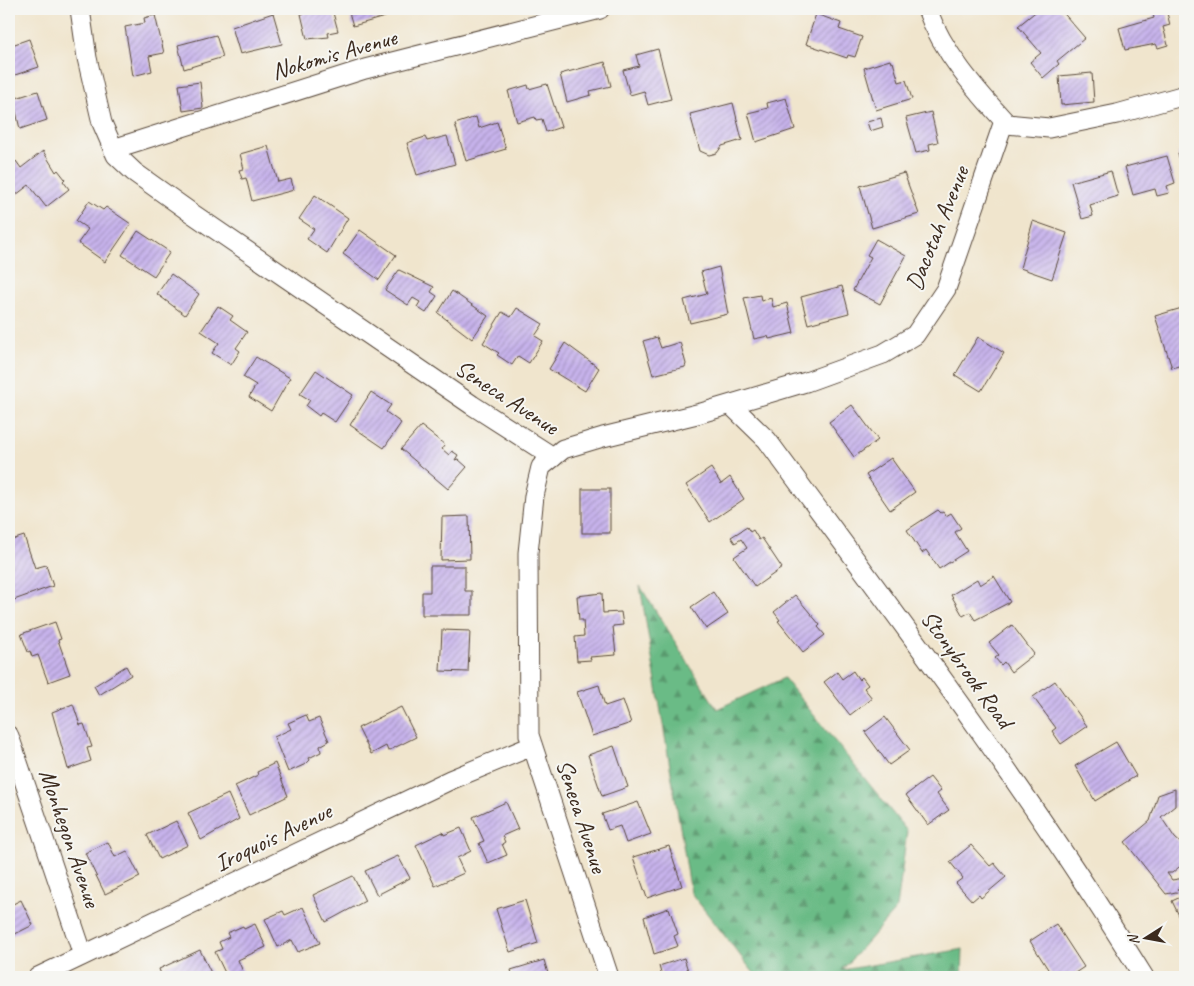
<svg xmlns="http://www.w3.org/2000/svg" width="1194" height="986" font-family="Caveat,sans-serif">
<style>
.forest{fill:url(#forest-firs);stroke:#527252}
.building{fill:url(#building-hatch)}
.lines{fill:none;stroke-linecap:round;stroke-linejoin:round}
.minor-casing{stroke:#564638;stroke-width:21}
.minor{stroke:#fff;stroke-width:19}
.labels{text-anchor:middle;stroke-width:4;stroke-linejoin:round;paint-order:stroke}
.street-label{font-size:24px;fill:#3b2a1e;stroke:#f6f6f2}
</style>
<defs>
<pattern id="forest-firs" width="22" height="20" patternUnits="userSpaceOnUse" patternTransform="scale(1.25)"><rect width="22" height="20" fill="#6abb86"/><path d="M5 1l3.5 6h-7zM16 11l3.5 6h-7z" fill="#58986d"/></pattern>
<pattern id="building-hatch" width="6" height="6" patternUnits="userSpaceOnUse" patternTransform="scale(1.25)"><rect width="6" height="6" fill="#c7b3ec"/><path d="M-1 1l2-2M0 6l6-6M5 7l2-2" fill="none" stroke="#a392bf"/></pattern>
</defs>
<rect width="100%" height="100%" fill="#f6f6f2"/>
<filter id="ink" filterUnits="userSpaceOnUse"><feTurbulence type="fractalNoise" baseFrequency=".02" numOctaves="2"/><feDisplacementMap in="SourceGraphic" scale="10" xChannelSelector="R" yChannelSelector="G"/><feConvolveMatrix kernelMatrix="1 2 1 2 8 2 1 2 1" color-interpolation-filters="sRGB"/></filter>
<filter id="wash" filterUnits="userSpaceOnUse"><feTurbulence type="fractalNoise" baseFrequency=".0096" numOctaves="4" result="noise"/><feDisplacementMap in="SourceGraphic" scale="20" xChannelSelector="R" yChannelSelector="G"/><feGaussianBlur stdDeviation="1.12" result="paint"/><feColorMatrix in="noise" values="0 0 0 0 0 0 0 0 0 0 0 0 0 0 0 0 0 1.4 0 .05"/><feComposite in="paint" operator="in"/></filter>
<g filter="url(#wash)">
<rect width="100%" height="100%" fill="#f0e5cd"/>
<polygon class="forest" points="640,586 717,709 784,678 907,831 897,908 842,970 963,949 962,977 757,977 691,893"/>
<g id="blocks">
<g class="building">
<polygon points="323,9 332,9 338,31 328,33 329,37 307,39 301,14"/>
<polygon points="348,9 394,9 395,14 353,26"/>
<polygon points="1039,9 1060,9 1085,38 1057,61 1059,64 1043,78 1030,62 1041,53 1018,26"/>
<polygon points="1152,9 1166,9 1170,25 1163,27 1168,45 1158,48 1156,44 1125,50 1119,28 1154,18"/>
<polygon points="273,13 282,44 240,54 232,27"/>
<polygon points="816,14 841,23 839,29 862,37 855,57 848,55 847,58 806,44"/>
<polygon points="155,15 164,53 149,56 152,71 133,76 125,27 145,23 144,18"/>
<polygon points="216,35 223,57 184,69 178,45"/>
<polygon points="29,39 39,67 9,77 9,46"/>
<polygon points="658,49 671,99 648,105 644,91 630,95 623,70 639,66 636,55"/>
<polygon points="890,60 891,63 893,62 899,82 906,80 912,99 876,110 864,68"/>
<polygon points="605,62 611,86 590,91 591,95 567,102 560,74"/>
<polygon points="1092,73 1094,102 1061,105 1059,76"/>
<polygon points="200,82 203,108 183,111 179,85"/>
<polygon points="547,84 561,127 546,132 542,119 536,120 535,117 517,122 508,91 528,85 529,89"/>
<polygon points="38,91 47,120 20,129 13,99"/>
<polygon points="786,98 795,129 756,142 748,113 768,108 767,103"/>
<polygon points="733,103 742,140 722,146 717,153 709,155 700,151 690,114"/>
<polygon points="931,112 938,142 929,144 930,150 916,153 906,118"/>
<polygon points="476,117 479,128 497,122 506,149 466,161 455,124"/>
<polygon points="881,118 883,127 870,131 867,122"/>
<polygon points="447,136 455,164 417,175 407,143 425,137 427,141"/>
<polygon points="268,146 278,182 291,179 294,190 252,201 246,178 242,179 239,170 244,169 240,154"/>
<polygon points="43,151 56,172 58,170 65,179 63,181 69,189 46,207 29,185 16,195 9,186 9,167 16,161 21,168"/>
<polygon points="1185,151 1185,178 1178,153"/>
<polygon points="1167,156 1175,183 1167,186 1169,193 1157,196 1155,189 1133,195 1125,167"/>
<polygon points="1111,171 1118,196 1090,205 1093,216 1082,219 1071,182"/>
<polygon points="904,173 919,214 872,228 860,186"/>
<polygon points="315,195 348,218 327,253 307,239 314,229 299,219"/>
<polygon points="89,201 103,210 106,207 131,224 105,262 78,243 88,229 76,221"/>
<polygon points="1033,221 1067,233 1052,279 1020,268"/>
<polygon points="360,230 396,255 379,280 343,254"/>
<polygon points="138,231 170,252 154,276 122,255"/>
<polygon points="876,239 906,256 880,304 853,290 871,257 867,255"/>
<polygon points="719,267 728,314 690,323 684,300 707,294 701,272"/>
<polygon points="399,270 434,287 431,292 437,296 426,313 417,307 420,302 413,298 408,305 385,290"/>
<polygon points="171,274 199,294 185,315 157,294"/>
<polygon points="842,286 849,313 808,324 801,297"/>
<polygon points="452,291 488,316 472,339 438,313"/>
<polygon points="760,295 761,301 771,298 773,307 787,303 794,333 769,339 768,336 754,339 744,298"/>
<polygon points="218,306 233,316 230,320 247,332 236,348 240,351 231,365 212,353 219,343 201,331"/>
<polygon points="517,308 543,324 535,336 543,341 529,363 518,356 512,365 497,355 499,353 483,343 502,312 511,317"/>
<polygon points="1182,308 1185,308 1185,364 1172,368 1155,316"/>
<polygon points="657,337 661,348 680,342 686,364 685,367 653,375 643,341"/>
<polygon points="978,337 1004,353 981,391 955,375"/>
<polygon points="565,343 599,368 585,391 549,369"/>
<polygon points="256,357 290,378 271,411 249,397 256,385 243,377"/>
<polygon points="316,370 353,395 335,422 321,413 319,416 306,406 310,400 300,394"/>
<polygon points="371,392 391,405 386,412 401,423 384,448 350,425"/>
<polygon points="852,405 878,440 854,457 829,422"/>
<polygon points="421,426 445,445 442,449 449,455 452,451 458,455 455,460 458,459 467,467 448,489 401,449"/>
<polygon points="891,458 915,492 890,510 866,475"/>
<polygon points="711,468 721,484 730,477 744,499 710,522 686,485"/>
<rect x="582" y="489" width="28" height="44"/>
<polygon points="938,510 941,513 943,512 946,516 951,513 961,528 955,532 967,551 939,569 926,550 922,553 907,530"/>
<polygon points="469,516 470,559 441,560 442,517"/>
<polygon points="747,527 750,532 753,530 759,540 762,538 782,568 755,587 734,557 747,548 741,539 735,543 731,537"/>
<polygon points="24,536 35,568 46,565 53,586 14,600 9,586 9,541"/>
<polygon points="430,566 465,566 465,591 472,591 472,615 422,615 422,592 430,592"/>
<polygon points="994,576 1010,602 975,620 970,612 963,616 951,595 977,579 980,585"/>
<polygon points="713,592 728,614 706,629 691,607"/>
<polygon points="602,593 603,613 621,612 623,625 613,626 616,655 590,657 591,660 577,661 575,637 584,636 583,620 579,620 577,596"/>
<polygon points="795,595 820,625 818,627 825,635 803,652 778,621 780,620 774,612"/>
<polygon points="55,622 61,639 58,640 70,674 48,682 38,655 32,657 30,651 28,652 21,634"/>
<polygon points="1012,625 1034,654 1011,672 1004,662 1001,665 995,658 999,655 989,643"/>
<polygon points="442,630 470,631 468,672 440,671"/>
<polygon points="126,666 131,675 99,695 94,686"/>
<polygon points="853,671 859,680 862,677 868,685 864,688 872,698 850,715 824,682 837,672 842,679"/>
<polygon points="1055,681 1087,726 1061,744 1052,731 1056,728 1033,697"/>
<polygon points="599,685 605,706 623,700 631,723 592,736 577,692"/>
<polygon points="73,704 80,725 84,724 92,747 87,748 91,761 68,769 52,712"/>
<polygon points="401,707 416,737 388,751 386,746 371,754 358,728"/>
<polygon points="306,715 309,722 319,718 329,741 320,746 321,752 309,758 310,760 306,764 288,772 274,737 291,729 288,723"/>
<polygon points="885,717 910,750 889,765 865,732"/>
<polygon points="1116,742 1136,776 1095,801 1075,766"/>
<polygon points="614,746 628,787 602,796 588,755"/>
<polygon points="275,763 288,796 249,815 235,786 258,775 257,772"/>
<polygon points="930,777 941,791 937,794 949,810 928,825 906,795"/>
<polygon points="1175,789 1175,806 1161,817 1175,838 1185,847 1185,862 1172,873 1167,873 1172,880 1185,878 1185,883 1177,889 1182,894 1176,892 1166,894 1125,842 1150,821 1158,795"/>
<polygon points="228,794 239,819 201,840 188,813"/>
<polygon points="506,802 518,829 502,836 505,842 502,844 507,855 488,863 479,843 484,841 473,817"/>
<polygon points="638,802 651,834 626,843 620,826 608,830 602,814"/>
<polygon points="176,821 188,845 159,859 147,835"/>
<polygon points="461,828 471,851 457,858 464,873 435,886 416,845 443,832 444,835"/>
<polygon points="108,842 115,857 127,851 140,877 105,894 85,853"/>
<polygon points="971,845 990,866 994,863 1006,877 981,898 979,895 972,901 956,883 963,878 950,862"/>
<polygon points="669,846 682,886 647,898 633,857"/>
<polygon points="398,856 410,878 377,895 365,871"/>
<polygon points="353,876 365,901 326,922 313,895"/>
<polygon points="1185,895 1185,928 1172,901"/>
<polygon points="21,900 33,925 9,937 9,906"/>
<polygon points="525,900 538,943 510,952 496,909"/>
<polygon points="303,907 320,943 298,952 292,940 278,947 265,919 283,911 285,915"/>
<polygon points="669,908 678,934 674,936 678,946 654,954 644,917"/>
<polygon points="255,924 266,947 238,960 244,974 236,977 227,977 215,952 222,949 219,942 229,937 227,933 243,926 244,929"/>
<polygon points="1056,924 1084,967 1069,977 1053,977 1030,941"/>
<polygon points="200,950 212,975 207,977 162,977 159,969"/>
<polygon points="684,958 690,977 662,977 659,966"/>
<polygon points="544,960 549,977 513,977 511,970"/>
</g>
</g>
</g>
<g filter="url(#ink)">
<use href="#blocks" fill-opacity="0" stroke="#564638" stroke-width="1"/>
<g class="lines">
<g class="minor-casing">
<g id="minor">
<polyline points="80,9 87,58 102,123 116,155 134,172 190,212 472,405 553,457"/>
<path d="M 927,9 C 943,53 976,90 1007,124 L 1049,128 L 1117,114 L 1185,95"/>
<polyline points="113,149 365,69 600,9"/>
<path d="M 731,405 L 767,440 C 897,616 1029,791 1144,977"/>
<polyline points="9,736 83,955"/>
<polyline points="38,977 450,780 532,746"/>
<polyline points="609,977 529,735 528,553 534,496 541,467 563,449 603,437 701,413 806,382 883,354 915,335 946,289 1004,121"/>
</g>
</g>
<use href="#minor" class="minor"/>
</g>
</g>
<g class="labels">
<g class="street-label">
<text transform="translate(334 54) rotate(-16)" y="8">Nokomis Avenue</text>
<text transform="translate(937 228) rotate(-68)" y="8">Dacotah Avenue</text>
<text transform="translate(507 397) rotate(33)" y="8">Seneca Avenue</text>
<text transform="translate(967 669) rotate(54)" y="8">Stonybrook Road</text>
<text transform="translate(582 816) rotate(72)" y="8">Seneca Avenue</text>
<text transform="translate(273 837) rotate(-26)" y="8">Iroquois Avenue</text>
<text transform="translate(70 838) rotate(71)" y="8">Monhegon Avenue</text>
</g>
</g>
<rect width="1194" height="986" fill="none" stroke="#f6f6f2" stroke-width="30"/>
<g transform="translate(1146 938) rotate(259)" stroke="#f6f6f2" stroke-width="4" paint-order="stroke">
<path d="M0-4L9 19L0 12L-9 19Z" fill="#3b2a1e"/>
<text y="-8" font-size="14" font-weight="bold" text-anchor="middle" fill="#3b2a1e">N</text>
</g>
</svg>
